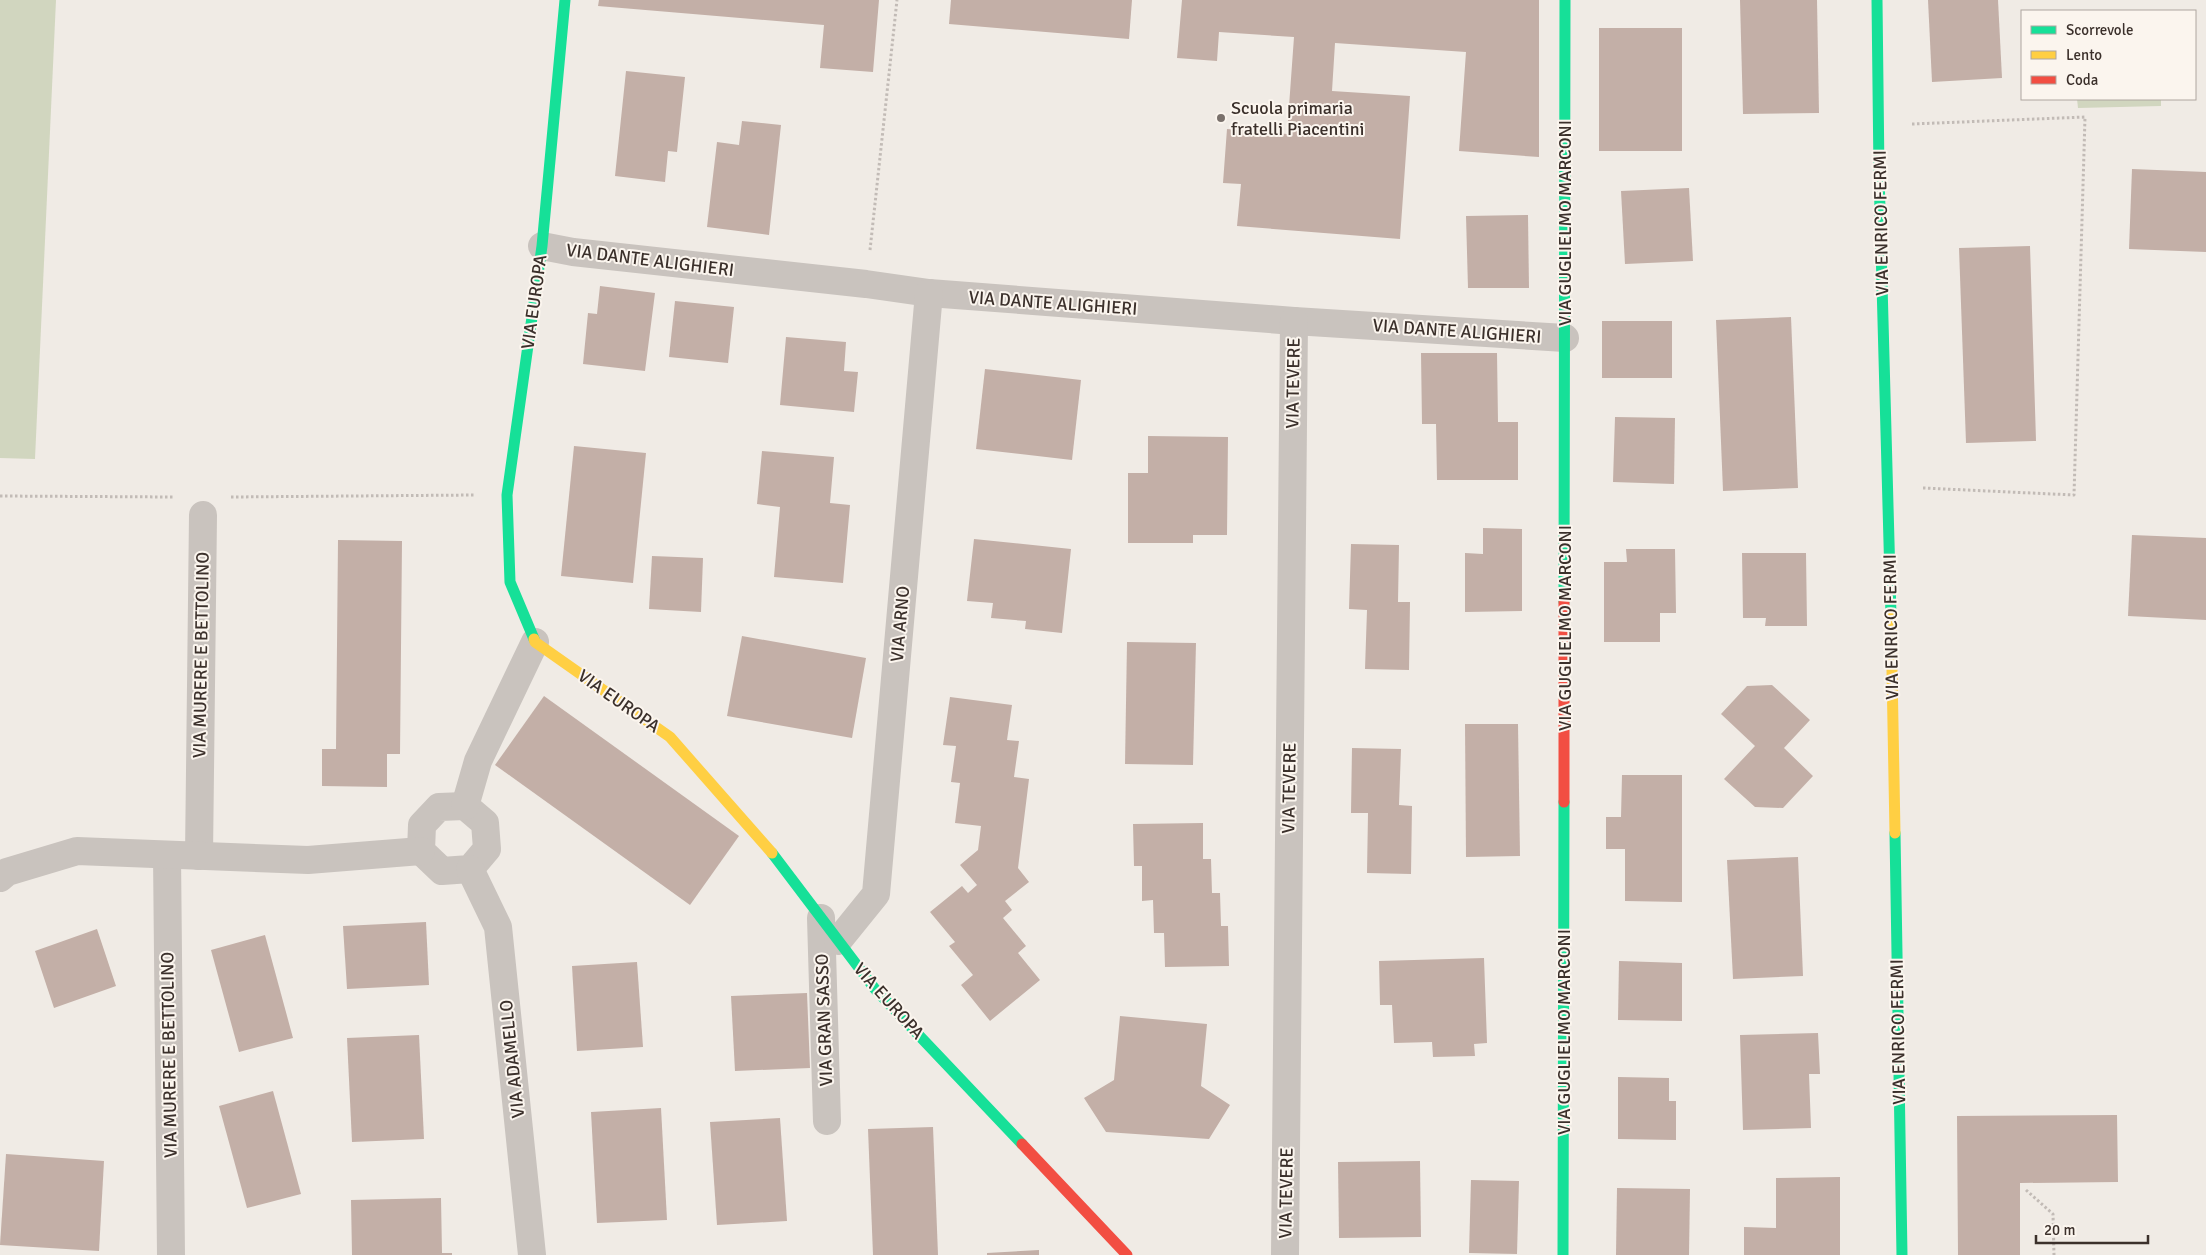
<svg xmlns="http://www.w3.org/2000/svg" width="2206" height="1255" font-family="Signika,sans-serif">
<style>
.green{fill:#d1d6bf}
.building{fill:#c3afa7}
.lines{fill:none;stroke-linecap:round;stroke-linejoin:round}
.path{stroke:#c2bbb6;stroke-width:3;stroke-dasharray:2.5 2.5;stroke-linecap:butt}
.street{stroke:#c9c3be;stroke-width:28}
.fast{stroke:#16e098;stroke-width:11}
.slow{stroke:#ffcf43;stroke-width:11}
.jam{stroke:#f24e42;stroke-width:11}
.poi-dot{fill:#7a716c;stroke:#fbf5ee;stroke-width:2}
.labels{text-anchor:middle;stroke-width:4;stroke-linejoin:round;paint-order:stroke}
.poi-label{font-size:18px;fill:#3b302b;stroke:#fbf5ee;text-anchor:start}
.street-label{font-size:18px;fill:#3b302b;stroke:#fbf5ee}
</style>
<rect width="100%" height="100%" fill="#f0ebe5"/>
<g class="green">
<polygon points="0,0 56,0 35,459 0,458"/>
<polygon points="2077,99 2161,99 2161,106 2078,108"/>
</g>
<g class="building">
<polygon points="599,0 879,0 873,72 820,68 824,25 598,6"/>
<polygon points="951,0 1132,0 1129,39 949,24"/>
<polygon points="1182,0 1539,0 1539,157 1459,151 1466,52 1335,43 1332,91 1410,96 1400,239 1237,226 1241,184 1223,183 1227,129 1287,134 1294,37 1219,32 1217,61 1177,58"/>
<polygon points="1740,0 1817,0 1819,113 1743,114"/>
<polygon points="1928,0 1998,0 2002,78 1932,82"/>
<rect x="1599" y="28" width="83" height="123"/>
<polygon points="626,71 685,77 677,152 668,151 665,182 615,176"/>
<polygon points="742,121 781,125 769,235 707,227 717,142 739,145"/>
<polygon points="2132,169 2206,172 2206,252 2129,249"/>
<polygon points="1689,188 1693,261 1625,264 1621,191"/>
<polygon points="1528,215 1529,288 1468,288 1466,216"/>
<polygon points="2030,246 2036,441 1966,443 1959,248"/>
<polygon points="600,286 655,293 645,371 583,364 588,313 597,314"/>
<polygon points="675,301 734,307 728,363 669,357"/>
<polygon points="1791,317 1798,488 1723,491 1716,320"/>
<rect x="1602" y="321" width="70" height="57"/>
<polygon points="786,337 846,342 844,371 858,372 854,412 780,405"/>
<polygon points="1421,353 1497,353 1498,422 1518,422 1518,480 1437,480 1436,424 1422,424"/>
<polygon points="985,369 1081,380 1072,460 976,449"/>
<polygon points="1615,417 1675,418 1674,484 1613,482"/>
<polygon points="1148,436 1228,437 1227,535 1193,535 1193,543 1128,543 1128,473 1148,473"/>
<polygon points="574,446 646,453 633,583 561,576"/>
<polygon points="762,451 834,457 830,503 850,505 843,583 774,577 780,507 757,504"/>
<polygon points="1483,528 1522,529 1522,611 1465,612 1465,553 1483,554"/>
<polygon points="2132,535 2206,538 2206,620 2128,616"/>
<polygon points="974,539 1071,549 1062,633 1025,629 1026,621 991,618 993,603 967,601"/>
<polygon points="338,540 402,541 400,754 387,754 387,787 322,786 322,749 336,749"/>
<polygon points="1351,544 1399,545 1398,602 1410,602 1409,670 1365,669 1367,610 1349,609"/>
<polygon points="1626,549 1675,549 1676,613 1660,613 1660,642 1604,642 1604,562 1627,562"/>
<polygon points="1742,553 1806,553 1807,626 1765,626 1766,618 1743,618"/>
<polygon points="652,556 703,558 701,612 649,609"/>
<polygon points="742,636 866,658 852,738 727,716"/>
<polygon points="1127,642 1196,643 1193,765 1125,764"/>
<polygon points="1772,685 1810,720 1784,748 1813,776 1783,808 1755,807 1724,779 1755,746 1721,714 1747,686"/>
<polygon points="544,696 739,836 690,905 495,765"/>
<polygon points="950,697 1012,705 1007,740 1019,741 1014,777 1029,779 1018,868 1029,882 1005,901 1012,910 1003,918 1026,946 1018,953 1040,980 990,1021 961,985 973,975 949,946 955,942 930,912 962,886 968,893 977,885 960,865 978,850 981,826 955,823 960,783 951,782 956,746 943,745"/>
<polygon points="1465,724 1518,724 1520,856 1466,857"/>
<polygon points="1352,748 1401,749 1399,805 1412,806 1411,874 1367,873 1368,813 1351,813"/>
<polygon points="1622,775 1682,775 1682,902 1625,901 1625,849 1606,849 1606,817 1621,817"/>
<polygon points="1203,823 1203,859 1211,859 1212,893 1220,893 1221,926 1228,926 1229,966 1165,967 1164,933 1154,933 1153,900 1142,901 1142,866 1134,866 1133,824"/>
<polygon points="1798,857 1803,976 1733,979 1727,860"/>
<polygon points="426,922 429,985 347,989 343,926"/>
<polygon points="97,929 116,986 54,1008 35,951"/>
<polygon points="265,935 293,1038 239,1052 211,950"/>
<polygon points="1484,958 1487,1043 1474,1044 1475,1056 1433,1057 1432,1042 1394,1043 1392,1005 1380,1005 1379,961"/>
<polygon points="1619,961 1682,963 1682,1021 1618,1020"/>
<polygon points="637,962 643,1047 577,1051 572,966"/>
<polygon points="807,993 810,1068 735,1071 731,996"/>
<polygon points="1120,1016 1207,1024 1201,1086 1230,1105 1209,1139 1106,1132 1084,1098 1114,1080"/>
<polygon points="1818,1033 1820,1074 1809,1074 1811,1128 1743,1130 1740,1035"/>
<polygon points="419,1035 424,1139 352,1142 347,1038"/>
<polygon points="1618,1077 1669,1078 1669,1101 1676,1101 1676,1140 1618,1139"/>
<polygon points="273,1091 301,1194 247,1208 219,1106"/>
<polygon points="661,1108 667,1220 597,1223 591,1112"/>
<polygon points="2117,1115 2118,1182 2020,1183 2020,1255 1958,1255 1957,1116"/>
<polygon points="780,1118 787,1221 717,1225 710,1122"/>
<polygon points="933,1127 938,1255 873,1255 868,1129"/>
<polygon points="6,1154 104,1161 99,1251 0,1245"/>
<polygon points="1420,1161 1421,1237 1339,1238 1338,1162"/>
<polygon points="1840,1177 1840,1255 1744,1255 1744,1227 1776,1228 1776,1178"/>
<polygon points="1471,1180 1519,1181 1517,1254 1469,1253"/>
<polygon points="1617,1188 1690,1189 1689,1255 1616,1255"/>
<polygon points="441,1198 442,1253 452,1253 452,1255 352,1255 351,1200"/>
<polygon points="1039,1250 1039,1255 987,1255 987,1253"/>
</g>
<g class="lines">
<g class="path">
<polyline points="1912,124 2085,117 2074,495 1923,488"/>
<polyline points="870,250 897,0"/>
<polyline points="0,496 174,497"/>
<polyline points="231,497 474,495"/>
<polyline points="2026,1190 2053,1214 2054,1255"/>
</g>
<g class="street">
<polyline points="542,246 573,252 866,284 929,293 1294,321 1565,338"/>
<polygon points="465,806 485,823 487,849 470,869 442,871 421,851 422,825 439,807"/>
<polyline points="465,806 478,761 535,642"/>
<polyline points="167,855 171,1255"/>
<polyline points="199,856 203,515"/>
<polyline points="470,869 498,927 532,1255"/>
<polyline points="0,878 7,872 77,851 308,860 421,851"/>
<polyline points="821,918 827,1121"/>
<polyline points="838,941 876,894 929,293"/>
<polyline points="1285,1255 1294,321"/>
</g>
<g class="fast">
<polyline points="1877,0 1879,173 1891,616"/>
<polyline points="1564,602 1565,0"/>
<polyline points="534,639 510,582 507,495 542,246 565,0"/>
<polyline points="1895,833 1902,1255"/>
<polyline points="772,853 875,989 1022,1144"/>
<polyline points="1563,1255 1564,802"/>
</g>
<g class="slow">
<polyline points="1891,616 1895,833"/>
<polyline points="534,639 535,642 670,737 772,853"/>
</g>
<g class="jam">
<polyline points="1564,802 1564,602"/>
<polyline points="1022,1144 1127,1255"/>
</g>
</g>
<circle class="poi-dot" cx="1221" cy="118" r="5"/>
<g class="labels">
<g class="poi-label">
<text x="1231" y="114">Scuola primaria<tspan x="1231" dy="21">fratelli Piacentini</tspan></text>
</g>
<g class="street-label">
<text transform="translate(1565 223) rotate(-90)" y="6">VIA GUGLIELMO MARCONI</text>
<text transform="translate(1881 223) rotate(-91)" y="6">VIA ENRICO FERMI</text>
<text transform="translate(650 260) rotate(7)" y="6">VIA DANTE ALIGHIERI</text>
<text transform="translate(534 302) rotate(-82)" y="6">VIA EUROPA</text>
<text transform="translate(1053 303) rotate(4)" y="6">VIA DANTE ALIGHIERI</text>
<text transform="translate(1457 331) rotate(4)" y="6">VIA DANTE ALIGHIERI</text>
<text transform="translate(1293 383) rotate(-89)" y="6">VIA TEVERE</text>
<text transform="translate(900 624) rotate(-85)" y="6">VIA ARNO</text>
<text transform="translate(1891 627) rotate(-91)" y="6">VIA ENRICO FERMI</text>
<text transform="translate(1565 628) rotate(-90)" y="6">VIA GUGLIELMO MARCONI</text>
<text transform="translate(201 655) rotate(-89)" y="6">VIA MURERE E BETTOLINO</text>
<text transform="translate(619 701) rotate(35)" y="6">VIA EUROPA</text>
<text transform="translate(1289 788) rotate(-89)" y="6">VIA TEVERE</text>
<text transform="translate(889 1001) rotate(48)" y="6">VIA EUROPA</text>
<text transform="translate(824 1020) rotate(-92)" y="6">VIA GRAN SASSO</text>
<text transform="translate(1564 1032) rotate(-90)" y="6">VIA GUGLIELMO MARCONI</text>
<text transform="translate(1898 1032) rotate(-91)" y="6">VIA ENRICO FERMI</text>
<text transform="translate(169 1055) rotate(-91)" y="6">VIA MURERE E BETTOLINO</text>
<text transform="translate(512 1059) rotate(-96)" y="6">VIA ADAMELLO</text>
<text transform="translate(1286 1193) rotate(-89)" y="6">VIA TEVERE</text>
</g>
</g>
<rect x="2021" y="10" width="175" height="90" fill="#fbf5ee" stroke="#aea6a0"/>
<rect x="2031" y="26" width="25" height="8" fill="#16e098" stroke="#aea6a0"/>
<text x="2066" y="35" font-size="15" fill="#3b302b">Scorrevole</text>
<rect x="2031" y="51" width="25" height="8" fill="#ffcf43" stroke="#aea6a0"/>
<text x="2066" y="60" font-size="15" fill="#3b302b">Lento</text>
<rect x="2031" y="76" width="25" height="8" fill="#f24e42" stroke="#aea6a0"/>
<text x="2066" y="85" font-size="15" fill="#3b302b">Coda</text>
<path d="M2036 1235v8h112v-8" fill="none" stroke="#3b302b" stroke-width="2.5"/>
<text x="2044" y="1235" font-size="15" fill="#3b302b" stroke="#fbf5ee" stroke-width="4" paint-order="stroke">20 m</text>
</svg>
